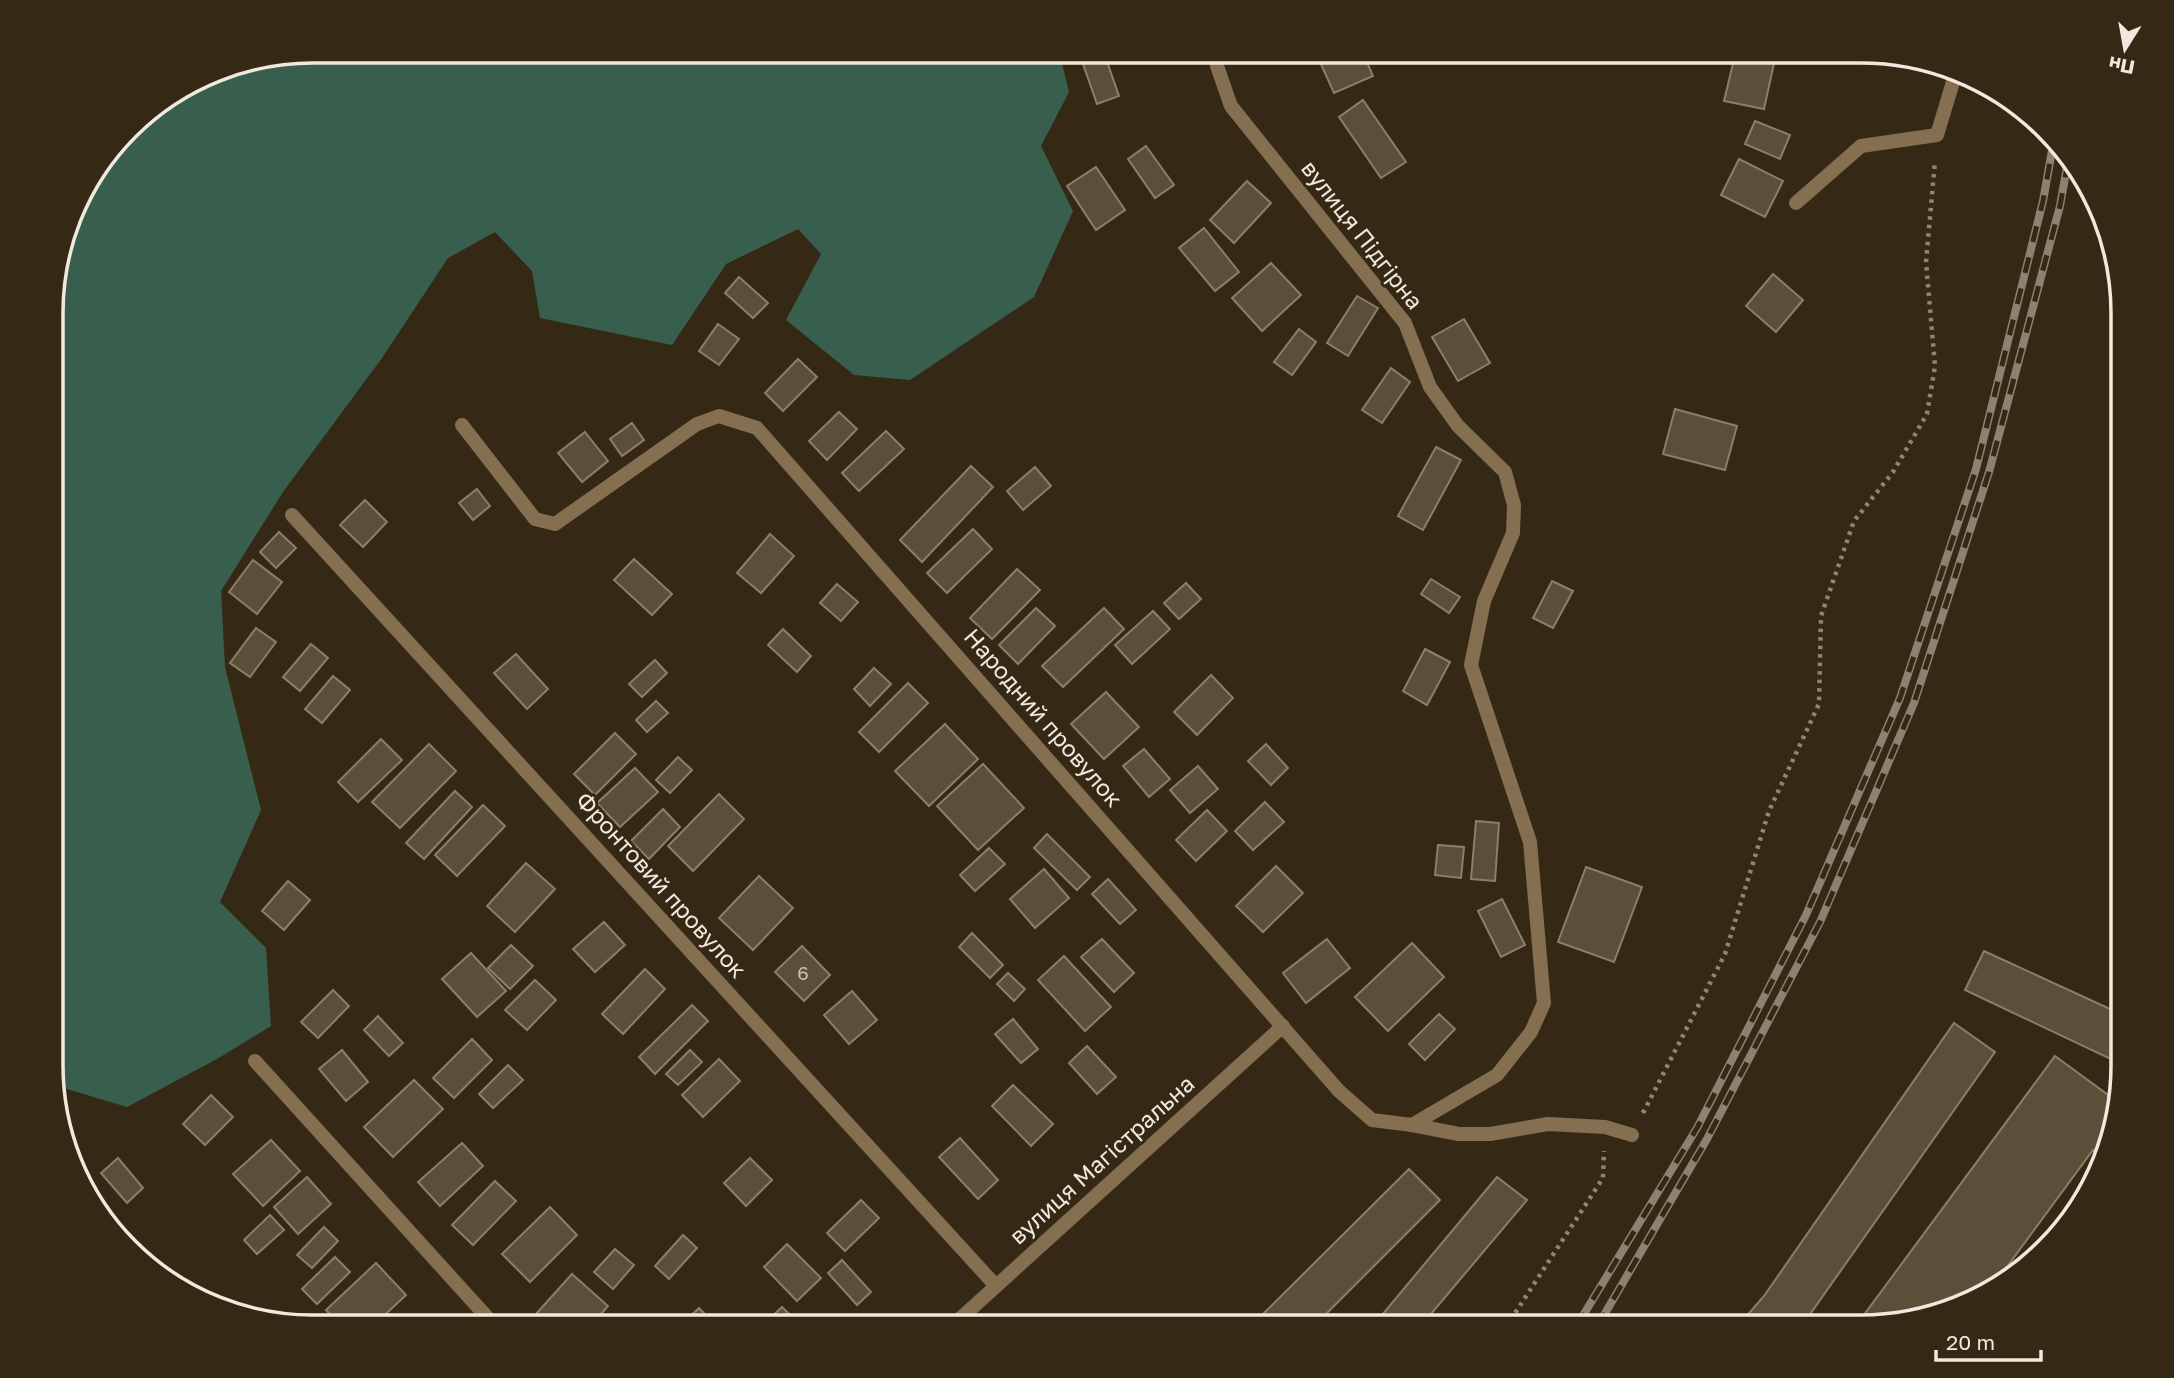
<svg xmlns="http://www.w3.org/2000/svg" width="2174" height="1378" font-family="'Golos Text',sans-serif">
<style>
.forest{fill:#385f4e}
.building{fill:#5c4f3a;stroke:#8c7e68;stroke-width:2}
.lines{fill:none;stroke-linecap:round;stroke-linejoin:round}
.path{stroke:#8f8575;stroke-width:4.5;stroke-dasharray:3.5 5;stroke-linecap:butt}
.minor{stroke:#846f50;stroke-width:14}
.rail-casing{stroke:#8c8272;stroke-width:8}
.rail{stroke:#352916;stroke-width:5;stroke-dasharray:16;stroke-linecap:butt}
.labels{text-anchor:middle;stroke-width:6;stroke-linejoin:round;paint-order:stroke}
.number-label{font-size:19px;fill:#ccc2b4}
.street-label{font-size:23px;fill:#f1e9dd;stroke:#352916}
.rim{fill:none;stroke:#f1e9dd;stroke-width:3.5}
</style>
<rect width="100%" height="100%" fill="#352916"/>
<polygon class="forest" points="313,51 1059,51 1069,92 1041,146 1073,211 1034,297 910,380 854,375 786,320 821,254 798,229 726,264 672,345 540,318 532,271 495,232 448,258 382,358 283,492 221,591 225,667 261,810 220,902 266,948 271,1026 217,1059 127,1107 67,1089 53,1087 53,280 78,197 140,116 213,71"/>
<g class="building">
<polygon points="1315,51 1362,51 1373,76 1334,93"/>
<polygon points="1736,51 1764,51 1776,54 1764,109 1724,101"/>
<polygon points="1104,53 1119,96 1097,104 1082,61"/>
<polygon points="1363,100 1406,162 1381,178 1339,117"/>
<polygon points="1755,121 1790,135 1780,159 1745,144"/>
<polygon points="1146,146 1174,185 1155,198 1128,159"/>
<polygon points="1739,159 1783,181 1765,217 1721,195"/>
<polygon points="1096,167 1125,210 1096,230 1067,186"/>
<polygon points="1247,181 1271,203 1234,243 1210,220"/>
<polygon points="1204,228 1239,272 1215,291 1179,248"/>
<polygon points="1271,263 1301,295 1262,331 1232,298"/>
<polygon points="1773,274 1803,300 1776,332 1746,306"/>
<polygon points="739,277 768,303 753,318 725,293"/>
<polygon points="1357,296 1378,308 1348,356 1327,343"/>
<polygon points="1464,319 1490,363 1458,381 1432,337"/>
<polygon points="718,324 739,339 719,365 699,351"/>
<polygon points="1299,329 1316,342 1292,375 1274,362"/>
<polygon points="798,359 817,377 783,411 765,393"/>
<polygon points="1391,368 1410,382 1382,423 1362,410"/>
<polygon points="1675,409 1737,426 1725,470 1663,454"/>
<polygon points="839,412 857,429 827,460 809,441"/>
<polygon points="632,423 644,440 622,456 610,439"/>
<polygon points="886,431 904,449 859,491 842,473"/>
<polygon points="585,432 608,461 582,482 558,453"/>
<polygon points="1436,447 1461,460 1423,530 1398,516"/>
<polygon points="971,466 993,487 922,562 900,540"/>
<polygon points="1035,467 1051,486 1023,510 1007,491"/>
<polygon points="477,489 490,506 473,520 459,503"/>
<polygon points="365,500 387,522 363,547 340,525"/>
<polygon points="973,529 992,549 947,593 927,573"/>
<polygon points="279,532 296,548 276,568 260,552"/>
<polygon points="770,534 794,556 761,593 737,573"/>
<polygon points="634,559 672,594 652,615 614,580"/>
<polygon points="253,560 282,582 257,614 229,592"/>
<polygon points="1017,569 1040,590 992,639 970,618"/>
<polygon points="1431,579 1460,597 1449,613 1421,594"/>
<polygon points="1552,581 1573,591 1553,628 1533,618"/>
<polygon points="1186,583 1201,599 1179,619 1164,603"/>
<polygon points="837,584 858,602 841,621 820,603"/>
<polygon points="1036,608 1055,626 1018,664 999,645"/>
<polygon points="1104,608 1124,629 1063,687 1042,666"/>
<polygon points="1153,611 1170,629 1132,664 1115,645"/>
<polygon points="256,628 276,642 250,677 230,663"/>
<polygon points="783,629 811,656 797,672 768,645"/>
<polygon points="311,644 328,658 300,691 283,677"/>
<polygon points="1425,649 1450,662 1427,705 1403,691"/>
<polygon points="516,654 548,689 527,709 494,673"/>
<polygon points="655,660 667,673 642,697 629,684"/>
<polygon points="874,668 891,684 870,706 854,689"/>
<polygon points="1211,675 1233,698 1197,735 1174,712"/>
<polygon points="333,676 350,690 322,723 305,709"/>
<polygon points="908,683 928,703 879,752 859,732"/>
<polygon points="1106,692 1139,727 1104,759 1071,724"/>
<polygon points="656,701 668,713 647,732 636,720"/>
<polygon points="945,724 978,759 929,806 895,771"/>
<polygon points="615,733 636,754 595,795 574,774"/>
<polygon points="381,739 402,760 358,802 338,782"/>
<polygon points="429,744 456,771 400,828 372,802"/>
<polygon points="1266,744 1288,768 1271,785 1248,761"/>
<polygon points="1144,749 1170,779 1149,797 1123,766"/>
<polygon points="678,757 692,770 670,793 656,780"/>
<polygon points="983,764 1024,808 978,850 937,806"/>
<polygon points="1198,766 1218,789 1190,813 1170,790"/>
<polygon points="635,768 658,792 620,827 597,803"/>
<polygon points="455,791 472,807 424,859 406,843"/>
<polygon points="719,794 744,819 693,871 668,846"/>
<polygon points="1265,802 1284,822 1253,850 1235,831"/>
<polygon points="483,805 505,826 457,876 435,855"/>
<polygon points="663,809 680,827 649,859 631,841"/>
<polygon points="1207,810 1227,831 1196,861 1176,840"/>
<polygon points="1476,821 1499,823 1495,881 1471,879"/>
<polygon points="1047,834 1090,877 1077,890 1034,848"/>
<polygon points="1438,845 1464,847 1461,878 1435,875"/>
<polygon points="989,848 1005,864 975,891 960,875"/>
<polygon points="526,863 555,889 515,932 487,906"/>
<polygon points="1276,866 1303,893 1263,932 1236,906"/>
<polygon points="1586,867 1642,887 1614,962 1558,942"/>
<polygon points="1044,869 1069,898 1035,928 1010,899"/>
<polygon points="759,876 793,908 753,950 719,918"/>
<polygon points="1108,879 1136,910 1120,924 1092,894"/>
<polygon points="288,881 310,900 284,930 262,911"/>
<polygon points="1502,899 1525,945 1501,957 1478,911"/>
<polygon points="604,922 625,945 595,972 573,949"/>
<polygon points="972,933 1003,965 990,978 959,947"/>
<polygon points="1102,939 1134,973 1114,992 1081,957"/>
<polygon points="1327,939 1350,968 1306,1003 1283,973"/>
<polygon points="1412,943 1444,977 1388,1031 1355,997"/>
<polygon points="511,945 533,966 510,989 488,968"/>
<polygon points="802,946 830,975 804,1001 775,972"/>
<polygon points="1984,951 2123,1015 2123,1048 2117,1062 1965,990"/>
<polygon points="471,953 506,991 477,1017 442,979"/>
<polygon points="1064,956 1111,1007 1085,1031 1038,980"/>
<polygon points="645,969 665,989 623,1034 602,1014"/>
<polygon points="1008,973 1025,989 1014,1001 997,984"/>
<polygon points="535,980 556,1000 527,1030 505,1010"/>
<polygon points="333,990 349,1006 318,1038 301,1022"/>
<polygon points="852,991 877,1020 849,1044 824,1015"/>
<polygon points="692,1005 708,1021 655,1074 639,1057"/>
<polygon points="1439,1014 1455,1029 1425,1060 1409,1044"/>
<polygon points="378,1016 403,1043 389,1056 364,1030"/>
<polygon points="1013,1019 1038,1049 1021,1063 995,1034"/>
<polygon points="1954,1023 1995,1052 1801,1327 1737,1327 1764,1296"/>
<polygon points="472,1039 492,1060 454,1098 433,1078"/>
<polygon points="1087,1046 1116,1077 1097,1094 1069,1063"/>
<polygon points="342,1050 368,1082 346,1101 319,1069"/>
<polygon points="690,1050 702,1062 678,1085 666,1074"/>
<polygon points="2055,1056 2119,1103 2109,1149 2104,1159 2093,1150 1987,1294 1877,1327 1855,1327"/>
<polygon points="719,1059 740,1081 703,1117 682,1095"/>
<polygon points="508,1065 523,1080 493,1108 479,1094"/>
<polygon points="414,1080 443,1109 393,1157 364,1127"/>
<polygon points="1013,1085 1053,1124 1031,1146 992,1106"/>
<polygon points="211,1095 233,1117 205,1145 183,1124"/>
<polygon points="960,1138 998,1180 978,1199 939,1157"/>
<polygon points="271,1140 300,1171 263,1206 233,1174"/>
<polygon points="462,1143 483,1166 440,1206 418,1182"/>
<polygon points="118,1158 143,1188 127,1203 101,1173"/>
<polygon points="750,1158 772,1180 746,1206 724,1183"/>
<polygon points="1409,1169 1440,1200 1313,1327 1250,1327"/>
<polygon points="307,1177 331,1204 298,1234 274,1207"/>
<polygon points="1497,1177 1527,1200 1420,1327 1372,1327"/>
<polygon points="495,1181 516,1201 473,1245 452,1225"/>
<polygon points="861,1200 879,1218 845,1251 827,1233"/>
<polygon points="550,1207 577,1235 530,1282 502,1254"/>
<polygon points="270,1215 284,1230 257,1254 244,1240"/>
<polygon points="324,1227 338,1241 312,1268 297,1255"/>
<polygon points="683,1235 697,1248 669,1279 655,1266"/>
<polygon points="787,1244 821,1278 797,1301 764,1267"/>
<polygon points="615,1249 634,1265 613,1289 594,1272"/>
<polygon points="335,1257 350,1272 317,1304 302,1289"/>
<polygon points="842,1260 871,1292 857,1305 828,1273"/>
<polygon points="376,1263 406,1295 372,1327 342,1327 326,1310"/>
<polygon points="572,1274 608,1306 590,1327 550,1327 536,1314"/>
<polygon points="782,1307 802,1327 771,1327 766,1322"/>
<polygon points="699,1308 717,1327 679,1327"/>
</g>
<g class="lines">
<g class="path">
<polyline points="1643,1113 1725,954 1769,811 1819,704 1821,616 1854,521 1893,472 1927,414 1935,366 1926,262 1935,161"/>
<polyline points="1506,1327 1603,1178 1604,1151"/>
</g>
<g class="minor">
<polyline points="1220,51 1217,66 1231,106 1405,323 1430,387 1458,426 1505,472 1514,505 1513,533 1484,601 1471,665 1530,842 1544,1003 1531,1032 1497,1075 1412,1125"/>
<polyline points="1796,203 1861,146 1937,135 1956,72"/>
<polyline points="462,425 535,519 555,524 697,424 719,416 757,428 1339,1091 1372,1120 1412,1125 1459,1134 1490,1134 1548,1124 1605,1127 1632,1135"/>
<polyline points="292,515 996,1286"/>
<polyline points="255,1061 496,1327"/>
<polyline points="951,1327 1283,1026"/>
</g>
<g class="rail-casing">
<g id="rail">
<polyline points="1576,1327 1697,1128 1806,915 1900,698 1976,469 2043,201 2053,145"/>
<polyline points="1597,1327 1707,1139 1820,922 1914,703 1989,472 2060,206 2068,161"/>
</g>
</g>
<use href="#rail" class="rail"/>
</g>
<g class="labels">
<g class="number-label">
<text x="803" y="980">6</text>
</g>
<g class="street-label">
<text transform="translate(1362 235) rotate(52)" y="8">вулиця Підгірна</text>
<text transform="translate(1043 718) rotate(49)" y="8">Народний провулок</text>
<text transform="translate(661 885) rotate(48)" y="8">Фронтовий провулок</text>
<text transform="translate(1102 1160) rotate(-42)" y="8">вулиця Магістральна</text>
</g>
</g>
<path d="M0 0H2174V1378H0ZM313 63H1861A250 250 0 0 1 2111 313V1065A250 250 0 0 1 1861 1315H313A250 250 0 0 1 63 1065V313A250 250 0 0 1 313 63Z" fill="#352916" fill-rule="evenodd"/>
<path class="rim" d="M313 63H1861A250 250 0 0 1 2111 313V1065A250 250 0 0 1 1861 1315H313A250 250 0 0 1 63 1065V313A250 250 0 0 1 313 63Z"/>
<g transform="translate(2125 49) rotate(191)" stroke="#352916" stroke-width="5" paint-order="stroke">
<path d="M0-5L12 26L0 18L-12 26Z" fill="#f1e9dd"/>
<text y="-10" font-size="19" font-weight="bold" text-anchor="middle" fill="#f1e9dd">Пн</text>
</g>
<path d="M1936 1350v10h105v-10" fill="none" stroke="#f1e9dd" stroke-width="3.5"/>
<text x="1946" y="1350" font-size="21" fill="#f1e9dd" stroke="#352916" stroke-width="5" paint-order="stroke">20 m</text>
</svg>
